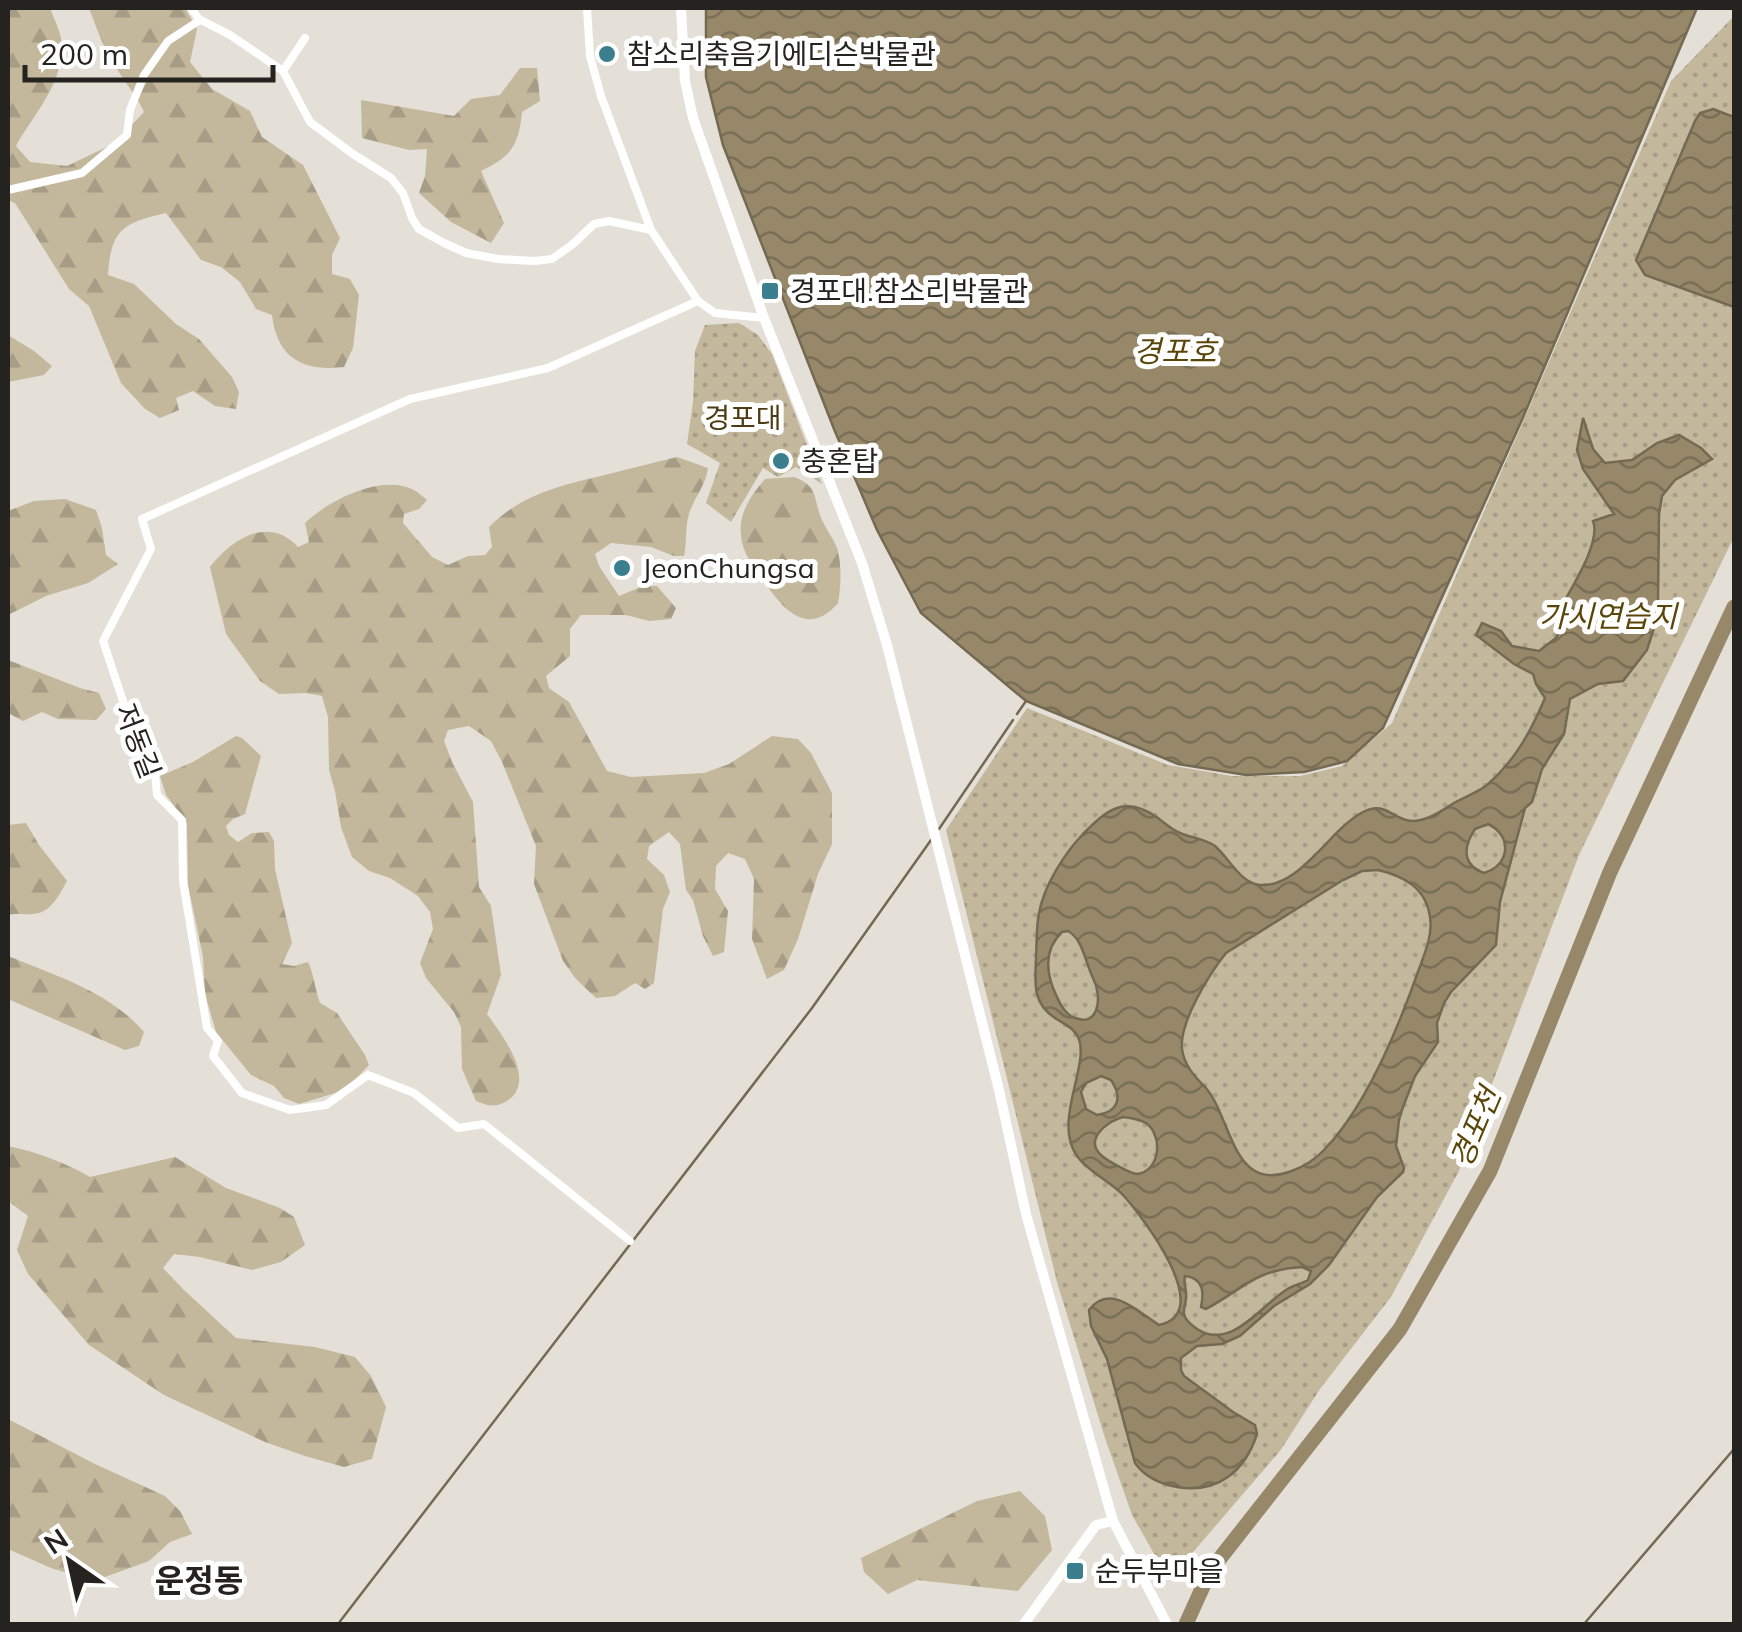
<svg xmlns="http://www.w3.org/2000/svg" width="1742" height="1632" font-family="Mulish,'Noto Sans KR',sans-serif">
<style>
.grass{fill:url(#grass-dots)}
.forest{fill:url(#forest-firs)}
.water{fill:url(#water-waves);stroke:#746a53;stroke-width:2.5;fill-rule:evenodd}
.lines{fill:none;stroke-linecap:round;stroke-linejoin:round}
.stream{stroke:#746a53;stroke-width:2.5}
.river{stroke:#968869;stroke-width:15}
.minor{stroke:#fff;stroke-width:8}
.tertiary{stroke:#fff;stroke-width:10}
.poi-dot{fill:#3b7e8e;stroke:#fff;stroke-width:4}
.labels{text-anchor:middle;stroke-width:10;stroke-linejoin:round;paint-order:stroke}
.poi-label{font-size:28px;fill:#242320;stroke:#fff;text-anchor:start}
.park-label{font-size:28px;fill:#4d3c13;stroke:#fff}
.street-label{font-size:28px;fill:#242320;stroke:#fff}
.water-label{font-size:30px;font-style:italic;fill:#5b460a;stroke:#fff}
.quarter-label{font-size:32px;font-weight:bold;fill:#242320;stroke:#fff}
</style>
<defs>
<pattern id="grass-dots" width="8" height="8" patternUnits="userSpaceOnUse" patternTransform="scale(2.5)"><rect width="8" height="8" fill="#c3b79c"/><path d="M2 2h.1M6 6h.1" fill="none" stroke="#a79d86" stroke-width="1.8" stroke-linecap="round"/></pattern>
<pattern id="forest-firs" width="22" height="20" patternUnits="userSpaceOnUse" patternTransform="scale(2.5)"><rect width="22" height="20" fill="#c3b79c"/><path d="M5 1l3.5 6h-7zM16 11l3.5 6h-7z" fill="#a79d86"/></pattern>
<pattern id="water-waves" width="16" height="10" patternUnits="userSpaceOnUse" patternTransform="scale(2.5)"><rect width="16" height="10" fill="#968869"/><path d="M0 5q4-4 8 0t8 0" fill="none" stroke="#7a6f56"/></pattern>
</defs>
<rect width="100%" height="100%" fill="#e4e0d7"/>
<g class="grass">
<polygon points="1734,16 1734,537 1579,855 1459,1171 1391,1297 1320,1389 1280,1451 1169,1580 1132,1515 1104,1435 1057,1282 946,830 1027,708 1168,765 1232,776 1300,776 1342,766 1392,723 1671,81"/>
<polygon points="739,323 758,335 772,354 822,484 796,467 778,477 763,468 731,522 706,503 720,463 687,444 693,402 695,351 705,325"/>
</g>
<g class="forest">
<path d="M 8,8 L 50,8 C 53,17 59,28 61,38 C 67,80 35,112 16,146 L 30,162 L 67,166 L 115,143 L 144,112 C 137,96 126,84 117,69 C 104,50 97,29 89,8 L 185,8 L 197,29 L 190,62 L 212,89 L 250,111 L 262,137 L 303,165 L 340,238 L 332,255 L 332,274 L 350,279 L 359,295 L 353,348 L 344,367 C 303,372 277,358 272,315 L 256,309 L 240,282 L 221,267 L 201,260 L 166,213 C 123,223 111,229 108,275 L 134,284 L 176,324 L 199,339 L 232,377 L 239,392 L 236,409 L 215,406 L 193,391 L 176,398 L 179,410 L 160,418 L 145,409 L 121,383 L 89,306 L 69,289 L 15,203 L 8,200 Z"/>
<path d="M 520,68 L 537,68 L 540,101 L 522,112 C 519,145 511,157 481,171 L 504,223 L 491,243 L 451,222 L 419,193 L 425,176 L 427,149 L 409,150 L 362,138 L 361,100 L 454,116 L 471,99 L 500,95 Z"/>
<polygon points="8,335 34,351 52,366 44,375 8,382"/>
<path d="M 677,457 L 708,468 C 706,485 694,498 689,514 C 685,527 687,543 684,556 L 674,556 L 651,547 L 611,543 L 595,554 L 599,566 L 619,596 L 643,586 L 657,586 L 676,608 L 671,619 L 649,621 L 626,615 L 581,615 L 570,629 L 570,656 L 546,676 L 549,688 L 569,702 L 607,771 L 631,777 L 704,773 L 729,764 L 772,736 L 798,739 L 811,753 L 832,793 L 832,844 L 818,874 L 798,939 L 784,970 L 767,979 L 752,939 L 754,879 L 745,859 L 728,853 L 716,866 L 715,889 L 728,911 L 724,952 L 713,956 L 703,936 L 693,900 L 686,890 L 680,844 L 669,832 L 649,846 L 647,859 L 664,875 L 670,892 L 663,909 L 654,983 L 645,989 L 635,983 L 615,996 L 596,998 L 576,979 L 563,961 L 534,884 L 536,846 L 502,762 L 491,741 L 469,726 L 448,730 L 444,741 L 452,762 L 473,802 L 479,887 L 491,906 L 501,975 L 487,1014 C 502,1035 538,1081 507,1101 C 495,1108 488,1106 476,1101 L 462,1069 L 461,1027 L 454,1012 L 426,978 L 420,963 L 433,929 L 430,912 L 418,896 L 390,878 L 369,871 L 352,857 L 341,827 L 335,791 L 329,770 L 328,717 L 322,696 L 306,693 L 279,694 L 260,681 L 226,634 L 210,567 C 232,539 269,515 298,547 L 309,542 L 305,523 C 329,500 382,473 414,490 C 419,493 423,497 427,500 L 419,509 L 404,514 L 403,523 L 432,557 L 448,565 L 468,556 L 485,555 L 492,547 L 489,527 C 519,496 560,485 601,476 C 626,470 651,463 677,457 Z"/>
<path d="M 794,477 C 819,486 813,499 822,520 C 826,529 833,538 837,548 C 842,564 841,587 838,603 C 809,637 784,611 765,583 C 755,568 742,554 741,535 C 738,513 752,494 765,479 Z"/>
<polygon points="65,499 96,510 102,528 106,555 118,564 88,583 46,596 8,615 8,511 34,501"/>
<polygon points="8,660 80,688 99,693 106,709 96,720 58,719 42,712 23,721 8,713"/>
<path d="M 236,736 L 242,738 L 261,756 L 245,814 L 233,819 L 226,826 L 229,835 L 238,842 L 252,833 L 269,832 L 274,841 L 275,869 L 292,943 L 282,964 L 294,966 L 308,962 C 314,974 315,990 320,1003 L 337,1013 L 365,1055 L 369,1065 L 345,1090 L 299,1104 L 284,1098 L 274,1086 L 251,1075 L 216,1032 L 205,994 L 203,957 L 188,885 L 187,823 L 166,795 L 160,776 L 193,762 Z"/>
<path d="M 26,823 L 39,845 L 67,881 C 59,895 51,913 33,914 C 23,915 17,913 8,915 L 8,825 Z"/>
<path d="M 8,956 C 54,975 110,992 144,1032 L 139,1046 L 125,1050 L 8,999 Z"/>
<path d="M 8,1146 C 37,1152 64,1162 90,1177 L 175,1157 L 226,1188 L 280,1208 L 294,1217 L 305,1245 L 281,1262 L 252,1270 L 200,1257 L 174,1254 L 163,1268 L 184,1290 L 236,1338 L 315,1347 L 355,1357 L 371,1376 L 386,1407 L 372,1459 L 344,1467 L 305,1456 L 265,1442 L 164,1395 L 89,1345 L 28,1274 L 17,1250 L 28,1216 L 8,1201 Z"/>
<polygon points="8,1419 95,1464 165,1496 180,1511 192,1534 170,1542 149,1561 94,1581 51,1568 8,1549"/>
<polygon points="1020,1491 1045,1516 1052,1550 1018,1591 917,1580 888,1594 864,1572 861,1558 977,1501"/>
</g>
<g class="water">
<polygon points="706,8 1697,8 1521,422 1383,728 1347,761 1304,772 1246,775 1178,764 1026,701 921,613 877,530 834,429 723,145 706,77"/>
<polygon points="1713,109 1734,117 1734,307 1645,275 1636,260 1695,121 1700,113"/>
<path d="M 1583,418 L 1593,449 L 1605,463 L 1632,460 L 1657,443 L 1679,435 L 1701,448 L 1712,459 L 1675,480 L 1662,496 L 1659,514 L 1658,599 L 1655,625 L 1647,650 L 1623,681 L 1598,684 L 1570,699 L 1564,734 L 1542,769 L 1532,802 L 1525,808 L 1500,902 L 1496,945 L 1451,992 L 1444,1003 L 1437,1023 L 1438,1042 L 1415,1076 L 1403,1107 L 1399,1120 L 1396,1146 L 1404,1168 L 1403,1172 L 1377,1197 L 1329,1265 L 1310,1284 L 1274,1306 L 1240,1336 L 1222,1344 L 1197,1346 L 1181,1358 L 1181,1370 L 1184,1376 L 1233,1412 L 1255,1425 L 1257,1434 C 1245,1471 1218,1494 1177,1487 C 1160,1484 1145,1477 1135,1463 L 1107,1359 L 1091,1326 L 1089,1310 C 1110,1282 1138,1312 1159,1325 C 1217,1313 1142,1216 1123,1195 C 1109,1180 1088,1172 1077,1156 C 1052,1121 1091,1064 1078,1037 C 1074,1028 1064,1024 1055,1018 C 1032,1003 1035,983 1036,958 C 1037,943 1036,928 1039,913 C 1044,886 1064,854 1083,834 C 1106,811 1123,795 1155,816 C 1163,821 1170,829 1180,833 C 1191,838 1204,838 1215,846 C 1229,858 1240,883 1260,885 C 1300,888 1330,829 1363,812 C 1386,800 1392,820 1412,821 C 1428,821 1441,811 1454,803 C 1464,797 1477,793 1487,785 C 1515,761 1531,731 1545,698 L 1536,684 L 1533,674 L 1514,664 L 1476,635 L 1482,623 L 1501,631 L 1512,646 L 1539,651 L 1556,638 L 1562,626 L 1556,616 C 1568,593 1602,543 1593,521 L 1614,514 L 1583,469 L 1577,450 ZM 1488,824 C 1512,835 1511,865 1484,873 C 1462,865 1463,847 1475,829 ZM 1378,870 C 1404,876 1426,888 1430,917 C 1433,934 1425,953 1419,969 C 1399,1026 1367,1106 1324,1150 C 1309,1166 1276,1183 1255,1171 C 1230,1157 1225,1109 1205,1087 C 1194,1076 1184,1065 1182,1049 C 1179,1022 1210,973 1226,953 L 1343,880 L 1362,871 ZM 1068,931 C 1083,939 1085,962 1093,978 C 1103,997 1099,1031 1071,1016 C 1064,1012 1060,1004 1057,997 C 1046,975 1043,950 1062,932 ZM 1101,1076 L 1111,1080 C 1123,1098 1118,1112 1097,1115 L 1086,1109 L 1081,1092 L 1086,1083 ZM 1123,1117 C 1131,1118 1139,1119 1146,1123 C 1163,1135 1161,1171 1137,1174 C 1131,1174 1108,1161 1102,1156 C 1083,1140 1107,1121 1123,1117 ZM 1302,1267 L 1311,1271 L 1308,1280 C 1301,1284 1293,1285 1286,1290 C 1259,1307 1228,1355 1193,1326 C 1189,1323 1185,1319 1184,1314 C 1183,1310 1186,1302 1186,1298 C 1187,1289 1183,1284 1185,1276 C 1204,1278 1204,1293 1201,1307 L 1206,1309 C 1245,1288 1254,1270 1302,1267 Z"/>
</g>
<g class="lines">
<g class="stream">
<polyline points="1017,714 1026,701"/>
<polyline points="939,829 1013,720"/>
<polyline points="338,1624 812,1008 931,840"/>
<polyline points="1584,1624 1734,1449"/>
</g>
<polyline class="river" points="1186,1624 1210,1571 1400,1329 1490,1171 1610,872 1734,607"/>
<g class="minor">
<polyline points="191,8 199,19 230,35 283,71 310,122 353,154 391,178 403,193 412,218 419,229 444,243 466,253 498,259 534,261 552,259 573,244 594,224 609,221 651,230"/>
<polyline points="587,8 590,56 601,96 651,230 698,301 715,313 764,318"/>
<polyline points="283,71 305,38"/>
<polyline points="8,190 82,173 127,135 130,110 144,75 168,41 200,20"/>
<polyline points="630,1241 484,1124 458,1128 414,1093 368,1075 326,1105 290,1110 242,1093 213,1056 218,1041 207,1028 183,881 182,820 157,795 155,773 134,734 103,641 151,549 142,519 410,399 548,368 698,301"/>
</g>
<g class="tertiary">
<polyline points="681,8 685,81 693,118 764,318 862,563 887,645 999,1090 1026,1214 1113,1521 1167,1624"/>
<polyline points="1024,1624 1096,1525 1113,1521"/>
</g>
</g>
<g class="poi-dot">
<circle cx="607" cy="54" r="10"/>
<rect x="760" y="281" width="20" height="20" rx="5"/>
<circle cx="781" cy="461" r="10"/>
<circle cx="622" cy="568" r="10"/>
<rect x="1065" y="1561" width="20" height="20" rx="5"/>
</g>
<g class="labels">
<g class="poi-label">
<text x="627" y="64">참소리축음기에디슨박물관</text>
<text x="790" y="301">경포대.참소리박물관</text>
<text x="801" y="471">충혼탑</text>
<text x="642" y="578">JeonChungsa</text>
<text x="1095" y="1581">순두부마을</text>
</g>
<g class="park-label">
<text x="743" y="428">경포대</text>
</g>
<g class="street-label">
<text transform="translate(138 741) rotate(69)" y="10">저동길</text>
</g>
<g class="water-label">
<text x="1175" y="362">경포호</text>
<text x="1608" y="627">가시연습지</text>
<text transform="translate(1476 1128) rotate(-67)" y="10">경포천</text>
</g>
<g class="quarter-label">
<text x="199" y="1592">운정동</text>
</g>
</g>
<rect width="1742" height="1632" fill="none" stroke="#242320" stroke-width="20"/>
<g transform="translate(70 1562) rotate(326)" stroke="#ffffff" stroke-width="8" paint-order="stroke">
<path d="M0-8L18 38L0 25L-18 38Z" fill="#242320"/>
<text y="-15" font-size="28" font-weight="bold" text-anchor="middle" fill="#242320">N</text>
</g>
<path d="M25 65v15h248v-15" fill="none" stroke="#242320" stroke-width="5"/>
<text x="40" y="65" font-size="30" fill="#242320" stroke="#ffffff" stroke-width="8" paint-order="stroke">200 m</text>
</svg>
